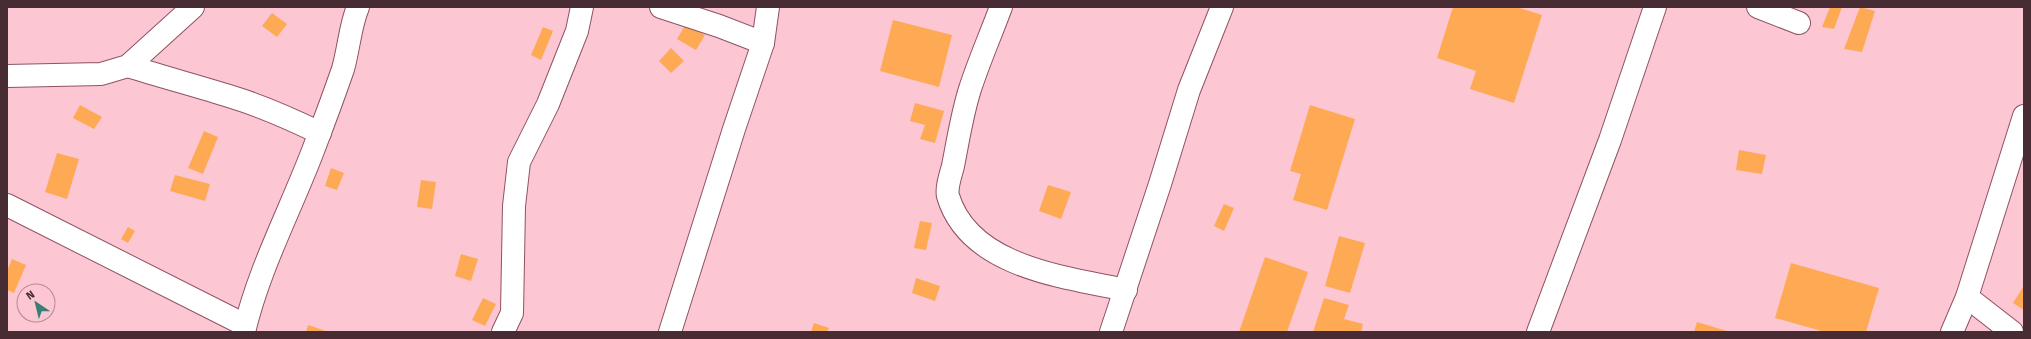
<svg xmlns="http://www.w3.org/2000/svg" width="2031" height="339" font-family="'Fira Sans',sans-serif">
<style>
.building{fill:#feaa55}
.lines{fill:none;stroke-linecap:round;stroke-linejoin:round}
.minor-casing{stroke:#8e5363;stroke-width:24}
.minor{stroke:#fff;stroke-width:22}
</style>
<rect width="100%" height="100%" fill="#fdc6d3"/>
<g class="building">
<polygon points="1453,7 1517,7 1542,15 1514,103 1470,89 1476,71 1437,58"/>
<polygon points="1830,7 1842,7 1834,29 1822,27"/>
<polygon points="1860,7 1875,11 1862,52 1844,49"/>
<polygon points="272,13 287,24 277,37 262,26"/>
<polygon points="893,20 952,35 939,87 880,71"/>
<polygon points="686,24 705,35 696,50 677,39"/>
<polygon points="543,27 553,31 541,60 531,55"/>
<polygon points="671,48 684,61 671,73 659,61"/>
<polygon points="915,103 944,111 935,143 920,139 925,125 910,121"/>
<polygon points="80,105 102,117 94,129 73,118"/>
<polygon points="1310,105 1355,119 1327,210 1293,200 1301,174 1290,171"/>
<polygon points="204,131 218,137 203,174 188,168"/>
<polygon points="1739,150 1766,155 1762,174 1736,170"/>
<polygon points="57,153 79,159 67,199 45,192"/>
<polygon points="331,168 344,173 337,190 325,186"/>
<polygon points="175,175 210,184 205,201 170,191"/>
<polygon points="421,180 436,182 432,209 417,207"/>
<polygon points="1048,185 1071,192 1061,219 1039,211"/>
<polygon points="1224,204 1234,208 1224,231 1214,226"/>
<polygon points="920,221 932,223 926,250 914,248"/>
<polygon points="128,227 135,231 128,243 121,239"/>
<polygon points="1339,236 1365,243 1350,293 1325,286"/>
<polygon points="461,254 478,259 471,281 455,276"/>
<polygon points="1265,257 1308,272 1287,332 1239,332"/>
<polygon points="12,259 26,265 14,293 7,290 7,271"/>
<polygon points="1791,263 1879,288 1866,332 1825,332 1775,318"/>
<polygon points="916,278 940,286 935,301 912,293"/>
<polygon points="2023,287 2024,288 2024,310 2013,303"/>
<polygon points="483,298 496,304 485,326 472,320"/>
<polygon points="1324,298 1349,305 1344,319 1363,324 1361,332 1313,332"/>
<polygon points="1697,322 1727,331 1726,332 1694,332"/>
<polygon points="814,323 829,328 827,332 811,332"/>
<polygon points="308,325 329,332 306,332"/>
</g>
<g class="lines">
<g class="minor-casing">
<g id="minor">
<polyline points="661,7 719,26 763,43 734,129 670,332"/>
<path d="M 1001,7 C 991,34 979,61 970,89 C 962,114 958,141 953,166 C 951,174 946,188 948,196 C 969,267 1064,277 1126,290"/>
<polyline points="1758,7 1799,23"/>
<polyline points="763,43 768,7"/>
<path d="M 128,66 C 163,77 197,86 232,97 C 262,106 291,119 320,133"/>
<polyline points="7,76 101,74 128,66 193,7"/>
<polyline points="7,205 245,325"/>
<polyline points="1967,297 2012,332"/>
<path d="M 244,332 C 259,268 291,209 314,148 C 324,122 334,95 343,69 C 349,48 350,26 358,7"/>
<polyline points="503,332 512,313 514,206 519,162 548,104 577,31 582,7"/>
<polyline points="1111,332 1160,184 1189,90 1222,7"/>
<polyline points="1538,332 1610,140 1655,7"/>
<polyline points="1952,332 1967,297 2024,116"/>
</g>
</g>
<use href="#minor" class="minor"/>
</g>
<rect width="2031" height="339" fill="none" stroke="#472d33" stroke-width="16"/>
<g transform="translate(36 303) rotate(325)"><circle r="19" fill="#fdc6d3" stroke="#b48993"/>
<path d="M0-3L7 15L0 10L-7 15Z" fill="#397e75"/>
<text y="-6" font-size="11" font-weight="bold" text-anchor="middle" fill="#472d33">N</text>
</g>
</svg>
